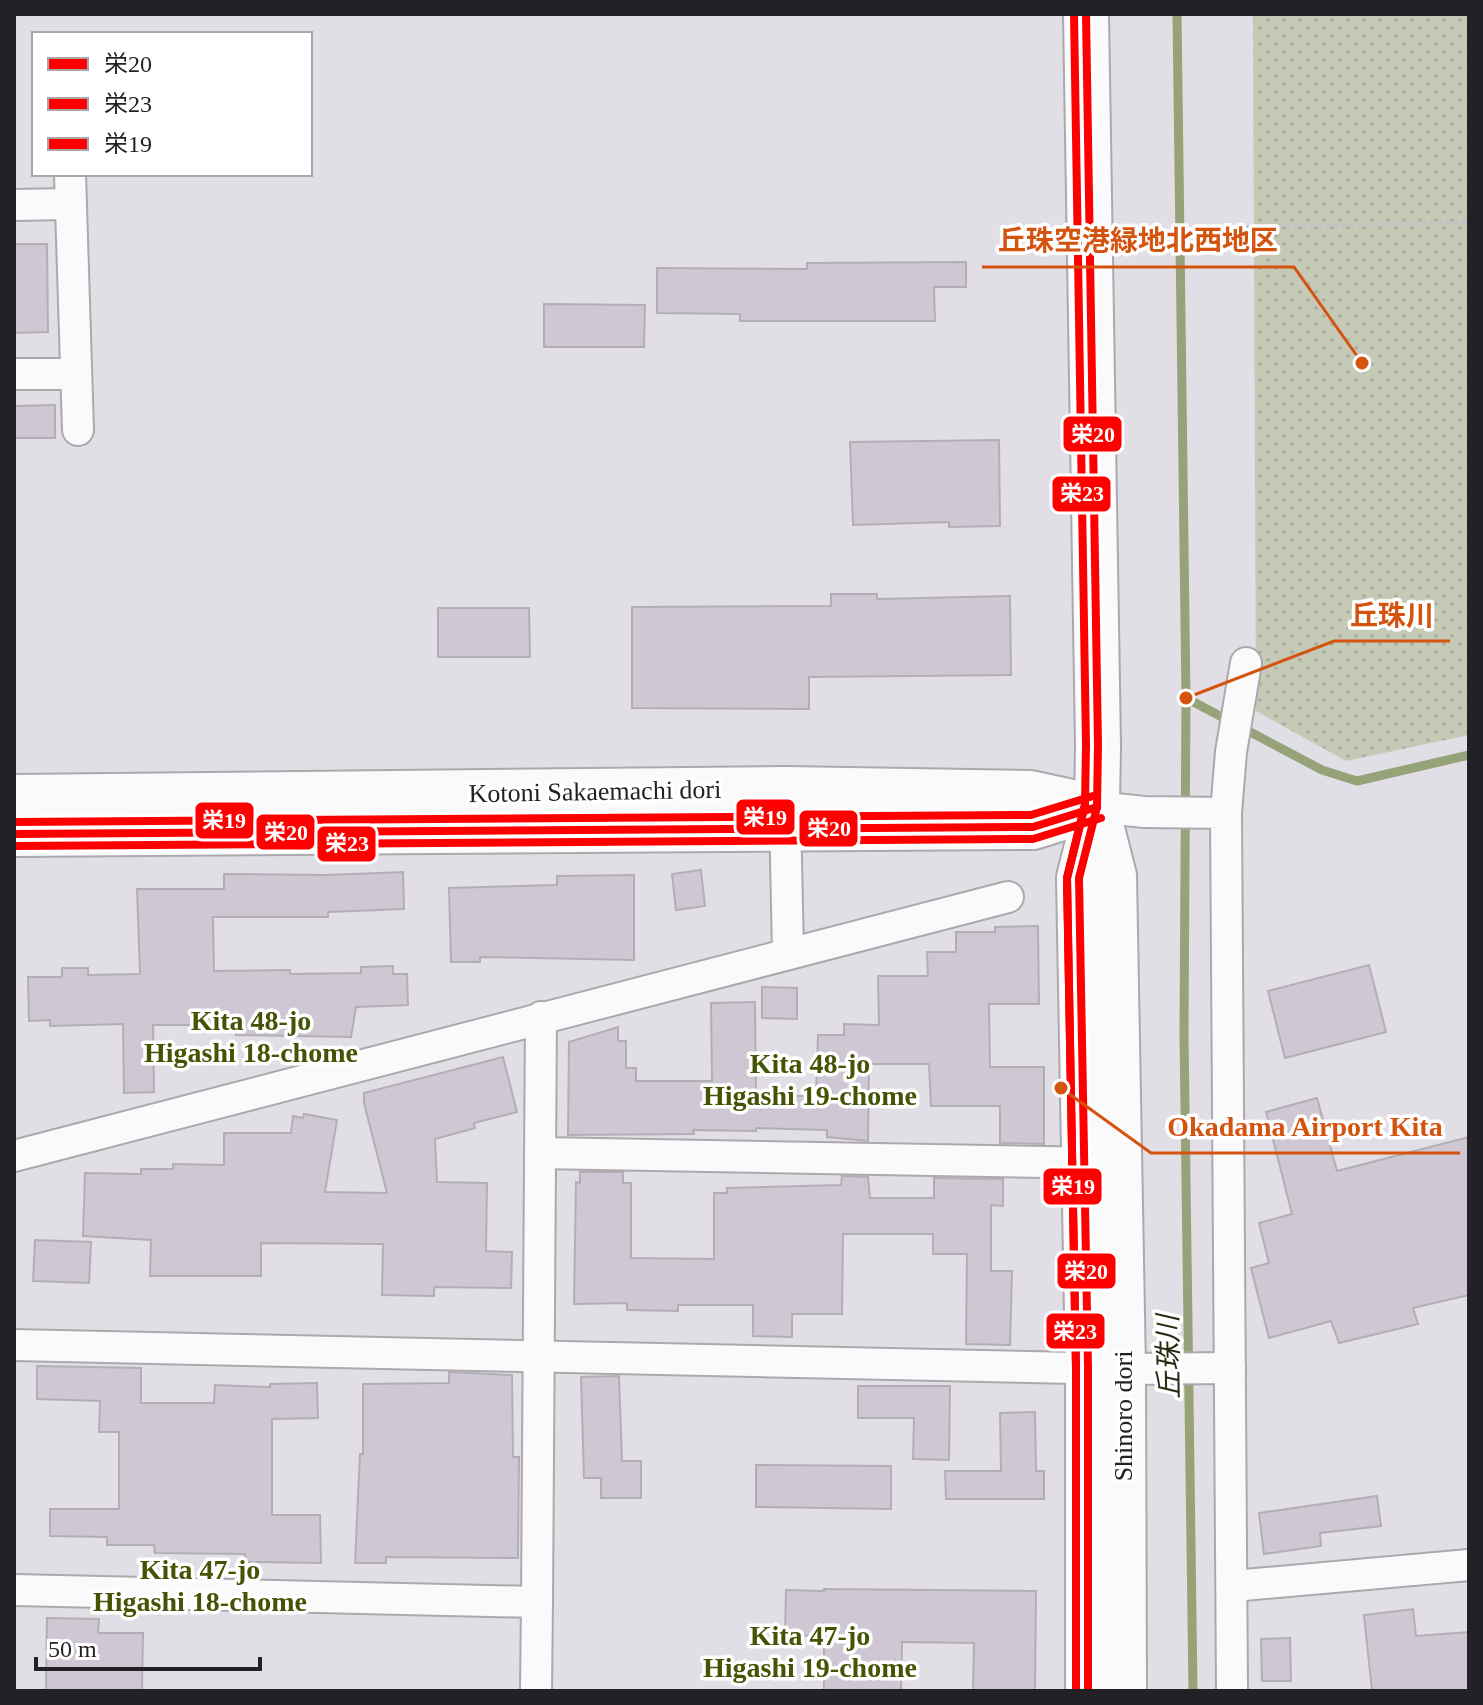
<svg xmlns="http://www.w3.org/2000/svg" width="1483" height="1705" font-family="'Times New Roman','Noto Sans JP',serif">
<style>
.park{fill:url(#park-dots)}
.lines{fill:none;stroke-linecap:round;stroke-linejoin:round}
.stream{stroke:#96a278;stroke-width:9}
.building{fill:#d0c7d5;stroke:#b2afb4;stroke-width:2}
.street-casing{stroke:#aba8ae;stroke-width:34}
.secondary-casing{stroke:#aba8ae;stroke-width:48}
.path{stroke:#c2c1c3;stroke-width:5;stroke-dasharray:4 4;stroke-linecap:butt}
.street{stroke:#fbfafb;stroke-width:30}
.secondary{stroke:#fbfafb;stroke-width:44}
.bus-1-casing{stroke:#fff;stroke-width:14}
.bus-2-casing{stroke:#fff;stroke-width:14}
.bus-3-casing{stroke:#fff;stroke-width:14}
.bus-1{stroke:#f00;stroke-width:8}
.bus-2{stroke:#f00;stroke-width:8}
.bus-3{stroke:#f00;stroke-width:8}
.labels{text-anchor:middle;stroke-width:7;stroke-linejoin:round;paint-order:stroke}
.street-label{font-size:26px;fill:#242126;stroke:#fff}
.neighbourhood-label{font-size:28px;font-weight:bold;fill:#435504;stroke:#fff}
.water-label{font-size:28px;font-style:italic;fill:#252d10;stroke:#fff}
.leader{fill:none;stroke:#d4530f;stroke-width:3}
.callout-dot{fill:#d4530f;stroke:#fff;stroke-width:3}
.callout-label{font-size:28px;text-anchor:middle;font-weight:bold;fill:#d4530f;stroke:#fff;stroke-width:7;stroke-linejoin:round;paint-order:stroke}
.line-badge{stroke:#fff;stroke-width:3}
.badge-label{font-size:22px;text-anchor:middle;font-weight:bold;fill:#fff}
</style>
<defs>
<pattern id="park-dots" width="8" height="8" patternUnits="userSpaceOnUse" patternTransform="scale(2)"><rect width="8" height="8" fill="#c4cab6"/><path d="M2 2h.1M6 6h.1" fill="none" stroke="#a8ad9c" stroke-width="1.8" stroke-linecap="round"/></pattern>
</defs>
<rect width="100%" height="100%" fill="#e2dee6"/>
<polygon class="park" points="1253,14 1469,14 1469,735 1346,761 1256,711"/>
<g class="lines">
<g class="stream">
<polyline points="1177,14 1186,698 1184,1034 1193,1691"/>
<polyline points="1186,698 1322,770 1357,781 1469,755"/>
</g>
</g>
<g class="building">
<polygon points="14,244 47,244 48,332 14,333"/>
<polygon points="966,262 966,287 934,287 935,321 740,321 740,314 657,313 657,268 807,269 807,263"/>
<polygon points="544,304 645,305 644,347 544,347"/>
<polygon points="55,405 55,438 14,438 14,406"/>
<polygon points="999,440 1000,526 949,527 949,522 853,525 850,442"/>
<polygon points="831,594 877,594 877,599 1010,596 1011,675 809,677 809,709 632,708 632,607 831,606"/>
<polygon points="438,608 529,608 530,657 438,657"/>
<polygon points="701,870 705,906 676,910 672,874"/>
<polygon points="403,872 404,909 328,912 328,917 213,917 214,971 290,970 290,974 361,973 361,967 393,966 393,974 407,974 408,1005 356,1007 351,1037 236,1035 236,1025 153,1025 154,1092 124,1093 123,1024 50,1026 50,1020 29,1021 28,977 62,977 62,968 88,968 88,975 140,974 137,889 224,889 224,874 327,875"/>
<polygon points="634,875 634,960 480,957 480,962 451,962 449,888 557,885 557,876"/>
<polygon points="1038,926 1039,1004 989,1004 990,1067 1044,1067 1044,1144 1000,1143 1000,1106 931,1106 929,1064 869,1064 868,1141 827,1137 827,1130 756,1128 756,1131 693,1130 694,1134 568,1135 569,1042 618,1027 618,1041 626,1041 626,1068 636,1068 636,1081 712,1081 711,1003 755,1002 756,1096 816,1096 818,1035 844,1035 844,1024 879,1025 878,976 928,976 927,952 956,952 956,932 995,932 995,927"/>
<polygon points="1369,965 1386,1032 1285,1058 1268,991"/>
<polygon points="762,987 797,988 797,1019 762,1018"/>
<polygon points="503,1057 517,1112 474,1123 475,1128 435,1139 437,1182 487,1183 486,1251 512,1252 511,1288 434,1287 434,1296 382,1295 383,1244 261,1243 261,1276 150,1276 151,1240 83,1236 85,1173 141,1174 141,1169 173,1169 173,1164 224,1165 224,1133 291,1133 293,1116 303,1118 304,1114 337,1120 325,1192 387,1193 364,1103 364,1093"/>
<polygon points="1317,1098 1337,1171 1469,1137 1469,1295 1413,1308 1418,1324 1339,1343 1331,1321 1269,1338 1251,1268 1269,1263 1259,1223 1292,1214 1266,1112"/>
<polygon points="580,1172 623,1172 623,1183 631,1183 631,1258 714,1259 714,1193 727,1193 727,1188 841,1185 842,1176 868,1177 870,1198 934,1198 934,1178 1003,1179 1003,1206 991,1205 991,1271 1012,1271 1010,1345 966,1344 967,1254 933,1254 933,1234 843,1234 842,1314 792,1314 792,1337 753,1336 753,1305 678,1305 678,1311 627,1310 627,1303 574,1304 576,1182 580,1183"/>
<polygon points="35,1240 91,1242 89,1283 33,1281"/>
<polygon points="37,1366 141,1368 141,1403 214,1403 215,1385 270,1387 270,1384 317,1383 318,1418 272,1419 272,1515 320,1515 321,1563 245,1562 245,1554 155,1553 154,1545 107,1545 107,1537 50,1536 50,1509 119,1509 119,1432 99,1432 100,1401 37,1399"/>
<polygon points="449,1372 512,1375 513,1457 519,1457 518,1558 386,1557 386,1563 355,1563 360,1454 363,1454 363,1384 449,1383"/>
<polygon points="619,1376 622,1461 641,1461 641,1498 601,1498 601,1478 584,1478 581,1377"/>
<polygon points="858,1386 950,1386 949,1460 913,1459 914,1418 858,1418"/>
<polygon points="1035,1412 1036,1471 1044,1471 1044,1499 946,1499 945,1471 1001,1471 1000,1413"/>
<polygon points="756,1465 891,1466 891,1509 756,1507"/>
<polygon points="1377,1496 1381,1526 1320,1533 1321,1546 1264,1554 1259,1513"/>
<polygon points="824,1589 1036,1591 1035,1691 973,1691 974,1643 902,1642 901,1691 824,1691 824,1636 785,1635 786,1590 824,1591"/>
<polygon points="1413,1609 1416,1636 1469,1632 1469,1691 1372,1691 1364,1615"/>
<polygon points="47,1618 99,1619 98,1633 143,1633 142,1691 46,1691"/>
<polygon points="1290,1638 1291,1681 1262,1681 1261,1639"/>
</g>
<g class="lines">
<g class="street-casing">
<g id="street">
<polyline points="70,174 78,430"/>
<polyline points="14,205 69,204"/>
<polyline points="14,374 75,374"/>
<polyline points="1097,807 1144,812 1226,813 1232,1691"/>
<polyline points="785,811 788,953"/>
<polyline points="1226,813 1231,752 1246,663"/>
<polyline points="540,1153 1102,1163"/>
<polyline points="14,1156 1008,897"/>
<polyline points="14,1345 1123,1369 1230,1368"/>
<polyline points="1233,1586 1469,1565"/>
<polyline points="14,1590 537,1602 536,1691"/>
<polyline points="537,1602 541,1017"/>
</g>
</g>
<g class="secondary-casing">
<g id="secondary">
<polyline points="1086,14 1098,745 1097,807 1079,878 1088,1368 1088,1691"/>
<polyline points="14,797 785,789 1030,793 1090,806"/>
<polyline points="1098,813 1114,876 1123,1369 1124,1691"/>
<polyline points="14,834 1033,827 1097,807"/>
</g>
</g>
<polyline class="path" points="1238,228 1469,222"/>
<use href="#street" class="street"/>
<use href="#secondary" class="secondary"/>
<g class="bus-1-casing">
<g id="bus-1">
<polyline points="1086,14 1098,745 1097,807 1079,878 1088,1368 1088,1691"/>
<polyline points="14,834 1033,827 1097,807"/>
</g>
</g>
<g class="bus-2-casing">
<g id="bus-2">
<polyline points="1074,14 1086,745 1085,805 1067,878 1076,1368 1076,1691"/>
<polyline points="14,846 1033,839 1101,818"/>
</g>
</g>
<g class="bus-3-casing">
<g id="bus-3">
<polyline points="14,822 1031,815 1093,796"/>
<polyline points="1076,1691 1076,1368 1067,878 1085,804"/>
</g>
</g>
<use href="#bus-1" class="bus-1"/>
<use href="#bus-2" class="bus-2"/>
<use href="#bus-3" class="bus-3"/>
</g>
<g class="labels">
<g class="street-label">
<text transform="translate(595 791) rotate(-1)" y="9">Kotoni Sakaemachi dori</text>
<text transform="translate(1123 1416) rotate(-90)" y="9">Shinoro dori</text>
</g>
<g class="neighbourhood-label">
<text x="251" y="1030">Kita 48-jo<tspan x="251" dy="32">Higashi 18-chome</tspan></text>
<text x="810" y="1073">Kita 48-jo<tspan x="810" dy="32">Higashi 19-chome</tspan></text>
<text x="200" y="1579">Kita 47-jo<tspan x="200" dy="32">Higashi 18-chome</tspan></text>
<text x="810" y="1645">Kita 47-jo<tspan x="810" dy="32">Higashi 19-chome</tspan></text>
</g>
<g class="water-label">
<text transform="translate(1168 1357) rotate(-91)" y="10">丘珠川</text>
</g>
</g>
<path class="leader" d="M1362 363L1294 267H982M1186 698L1334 641H1450M1061 1088L1151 1153H1460"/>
<g class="callout-dot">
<circle cx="1362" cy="363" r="8"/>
<circle cx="1186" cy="698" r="8"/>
<circle cx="1061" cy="1088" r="8"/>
</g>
<g class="callout-label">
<text x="1138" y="250">丘珠空港緑地北西地区</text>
<text x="1392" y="625">丘珠川</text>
<text x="1305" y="1136">Okadama Airport Kita</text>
</g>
<g class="line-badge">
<rect x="1062" y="415" width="61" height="38" rx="8" fill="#f00"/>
<rect x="1051" y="475" width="61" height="38" rx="8" fill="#f00"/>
<rect x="735" y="798" width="61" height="38" rx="8" fill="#f00"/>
<rect x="194" y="801" width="61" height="39" rx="8" fill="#f00"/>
<rect x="798" y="809" width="61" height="39" rx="8" fill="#f00"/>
<rect x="255" y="813" width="61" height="38" rx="8" fill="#f00"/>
<rect x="316" y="825" width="61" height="38" rx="8" fill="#f00"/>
<rect x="1042" y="1167" width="61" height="39" rx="8" fill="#f00"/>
<rect x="1056" y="1252" width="61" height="38" rx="8" fill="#f00"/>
<rect x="1045" y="1312" width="61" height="38" rx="8" fill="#f00"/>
</g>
<g class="badge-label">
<text x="1093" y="442">栄20</text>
<text x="1082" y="501">栄23</text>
<text x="765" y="825">栄19</text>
<text x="224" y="828">栄19</text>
<text x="829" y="836">栄20</text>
<text x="286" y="840">栄20</text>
<text x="347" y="851">栄23</text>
<text x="1073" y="1194">栄19</text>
<text x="1086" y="1279">栄20</text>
<text x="1075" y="1339">栄23</text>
</g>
<rect width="1483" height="1705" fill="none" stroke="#242126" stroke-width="32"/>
<rect x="32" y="32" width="280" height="144" fill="#ffffff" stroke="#a7a6a8" stroke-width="2"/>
<rect x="48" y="58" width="40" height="12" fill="#ff0000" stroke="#a7a6a8" stroke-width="2"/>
<text x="104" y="72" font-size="24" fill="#242126">栄20</text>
<rect x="48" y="98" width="40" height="12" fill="#ff0000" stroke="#a7a6a8" stroke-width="2"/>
<text x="104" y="112" font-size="24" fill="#242126">栄23</text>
<rect x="48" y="138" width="40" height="12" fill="#ff0000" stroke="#a7a6a8" stroke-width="2"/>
<text x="104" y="152" font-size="24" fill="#242126">栄19</text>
<path d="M36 1657v12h224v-12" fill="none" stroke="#242126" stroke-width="4"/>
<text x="48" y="1657" font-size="24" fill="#242126" stroke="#ffffff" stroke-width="6" paint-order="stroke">50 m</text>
</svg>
